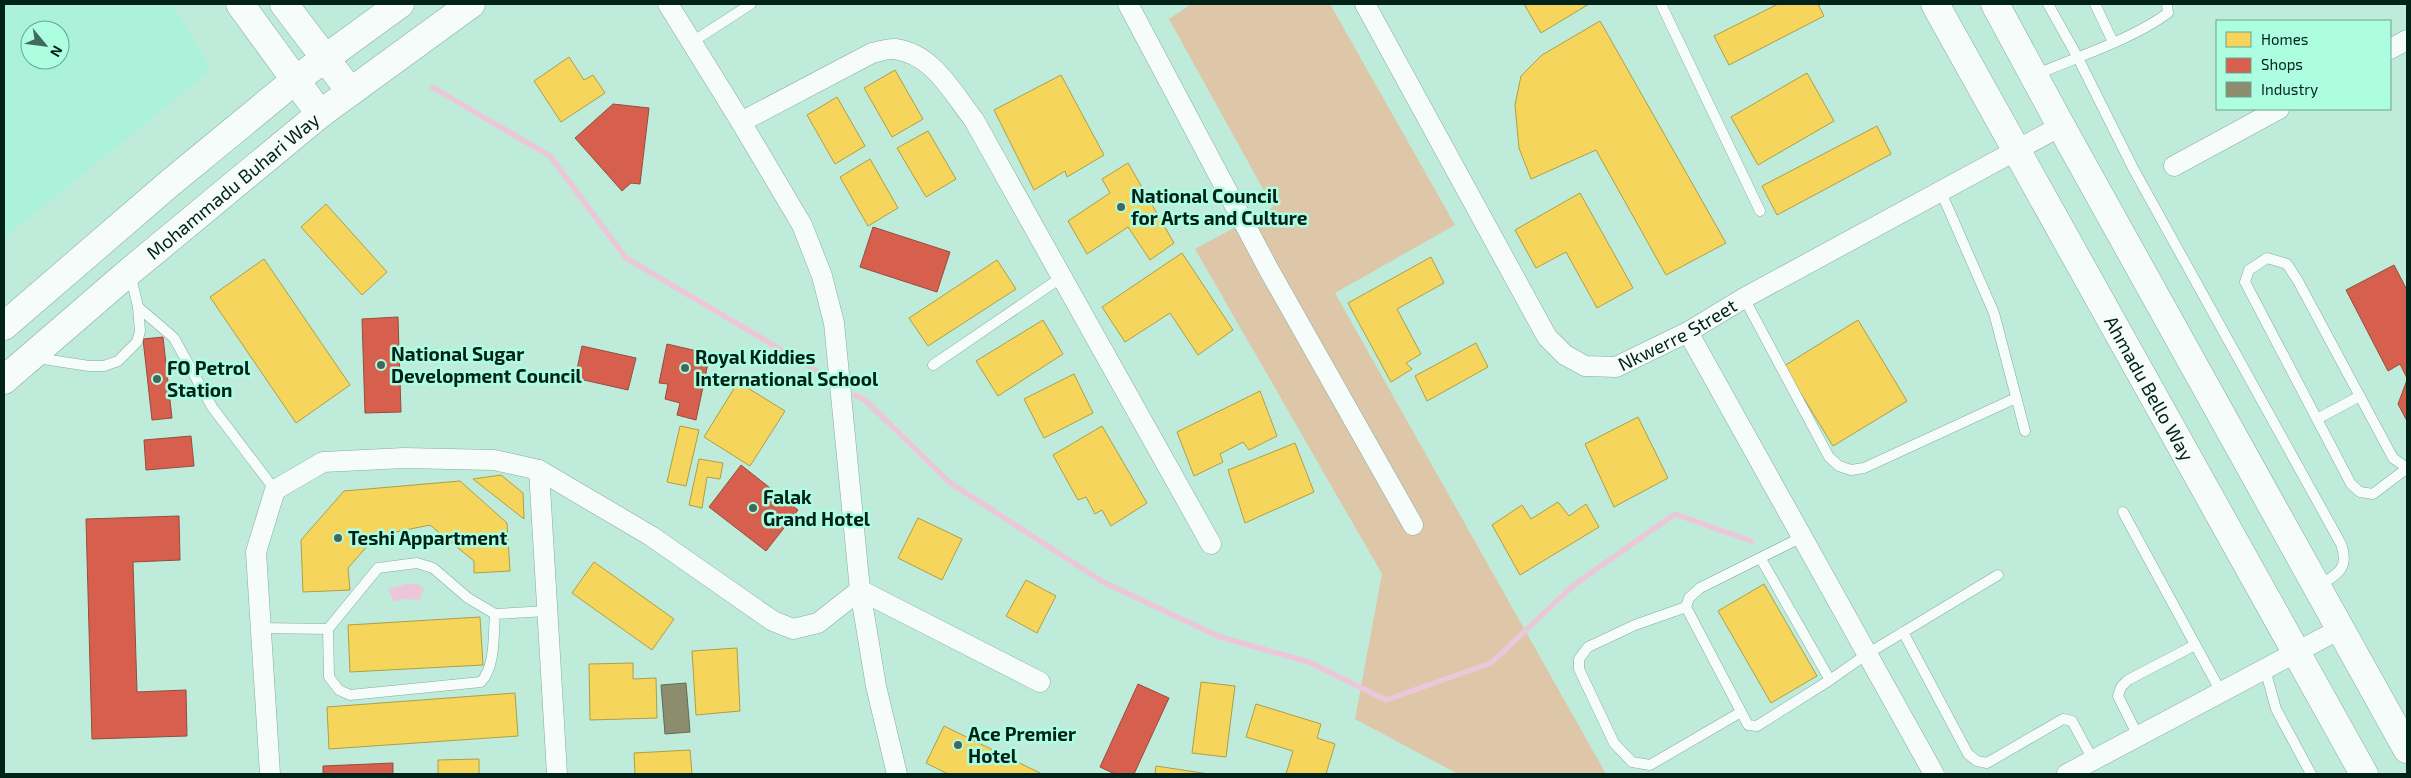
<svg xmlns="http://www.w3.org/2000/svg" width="2411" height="778" font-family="'Exo 2',sans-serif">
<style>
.built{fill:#acf2da;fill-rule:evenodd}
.green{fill:#ddc7a8}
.water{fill:#ecc7d9}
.homes{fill:#f6d55c;stroke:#ac9f48}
.shops{fill:#d6604d;stroke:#964d3d}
.industry{fill:#8c8c6e;stroke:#626c54}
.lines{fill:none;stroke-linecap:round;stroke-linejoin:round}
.stream{stroke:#ecc7d9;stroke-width:5.5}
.lane-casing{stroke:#88ab9f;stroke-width:11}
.street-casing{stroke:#88ab9f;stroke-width:21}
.secondary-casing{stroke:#88ab9f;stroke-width:29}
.primary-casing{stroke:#88ab9f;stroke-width:29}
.lane{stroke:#f5fcfa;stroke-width:10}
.street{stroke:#f5fcfa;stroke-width:20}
.secondary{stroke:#f5fcfa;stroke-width:28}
.primary{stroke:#f5fcfa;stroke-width:28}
.poi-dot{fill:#43685d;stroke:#adfde1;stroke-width:2}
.labels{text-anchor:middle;stroke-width:5;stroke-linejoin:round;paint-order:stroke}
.street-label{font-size:19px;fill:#002219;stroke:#adfde1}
.poi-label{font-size:19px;font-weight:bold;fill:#002219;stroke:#adfde1;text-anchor:start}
</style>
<rect width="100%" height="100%" fill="#bfebdb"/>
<path class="built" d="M 4,4 L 172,4 L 211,70 L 4,238 ZM 30,30 L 60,30 L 60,60 L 30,60 Z"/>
<polygon class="green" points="1191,4 1330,4 1455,225 1335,293 1606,774 1458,774 1355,719 1382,574 1195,249 1273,207 1169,19"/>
<polygon class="water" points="406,584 417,584 424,588 420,600 404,599 394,602 388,589"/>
<g class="homes">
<polygon points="1524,4 1589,4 1541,33"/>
<polygon points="1778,4 1818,4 1824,16 1729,65 1714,36"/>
<polygon points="1600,21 1726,243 1666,275 1596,150 1531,179 1519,148 1515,105 1521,76 1542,55"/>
<polygon points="569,57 584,80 593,75 605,93 561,122 534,81"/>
<polygon points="895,70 923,119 892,137 864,88"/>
<polygon points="1807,73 1834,121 1758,165 1731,117"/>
<polygon points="1061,75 1104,155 1067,177 1065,171 1034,190 994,110"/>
<polygon points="837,97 865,146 835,164 807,115"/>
<polygon points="1877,126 1891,154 1777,215 1762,186"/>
<polygon points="928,131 956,179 926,197 897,148"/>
<polygon points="870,159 898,208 868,226 840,177"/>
<polygon points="1128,163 1174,243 1150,260 1128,227 1087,254 1068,221 1110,193 1102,179"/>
<polygon points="1580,193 1633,288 1597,308 1566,252 1536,268 1515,230"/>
<polygon points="326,204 387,272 362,295 301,227"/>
<polygon points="1182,253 1233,330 1198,355 1170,313 1125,342 1102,307"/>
<polygon points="1431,257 1444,283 1397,309 1421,354 1406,363 1412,369 1391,382 1348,303"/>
<polygon points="264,259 350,385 296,423 210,297"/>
<polygon points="997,260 1016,289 928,346 909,318"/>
<polygon points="1043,320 1063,354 998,396 976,361"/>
<polygon points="1858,320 1907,401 1833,446 1784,366"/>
<polygon points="1476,343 1488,367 1427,401 1415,376"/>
<polygon points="1074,374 1093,413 1044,438 1024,399"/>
<polygon points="738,382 785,411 750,466 704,437"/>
<polygon points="1260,391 1277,436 1249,450 1243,442 1220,454 1223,462 1194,476 1177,432"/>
<polygon points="1638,417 1668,478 1614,507 1585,444"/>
<polygon points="680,426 699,430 686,486 667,482"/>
<polygon points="1102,426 1147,503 1111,526 1102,510 1095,514 1086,497 1078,500 1053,455"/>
<polygon points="1295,443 1314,492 1245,523 1228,470"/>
<polygon points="699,459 723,463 720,479 707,477 702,508 689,505"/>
<polygon points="501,475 523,493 524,519 473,479"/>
<polygon points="460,481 507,523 510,571 474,573 474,561 430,525 376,536 348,568 350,590 303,592 301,540 344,491"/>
<polygon points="1558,502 1569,516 1586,504 1599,527 1520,575 1492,525 1522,505 1531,519"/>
<polygon points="918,518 962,539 942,580 898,558"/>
<polygon points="594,562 674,619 652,650 572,593"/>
<polygon points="1026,580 1056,596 1037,633 1006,616"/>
<polygon points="1764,584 1817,676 1771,703 1718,611"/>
<polygon points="480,617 483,665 350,672 348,625"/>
<polygon points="737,648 740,711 696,715 692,651"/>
<polygon points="633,663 633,679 656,678 657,718 590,720 589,664"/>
<polygon points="1201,682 1235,686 1226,757 1192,753"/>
<polygon points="515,693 518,736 329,749 327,707"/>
<polygon points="1256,704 1321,724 1317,738 1335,744 1326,774 1286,774 1293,751 1246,737"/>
<polygon points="944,726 1042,774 948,774 926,763"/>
<polygon points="690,750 692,774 635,774 634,753"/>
<polygon points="479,759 479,774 438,774 438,760"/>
<polygon points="1156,766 1209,774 1155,774"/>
</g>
<g class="shops">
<polygon points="613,104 649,108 640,184 631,183 622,191 575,138"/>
<polygon points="873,227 950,252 937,292 860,267"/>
<polygon points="2394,265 2407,290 2407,378 2400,364 2388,371 2346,290"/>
<polygon points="398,317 401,412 365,413 362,319"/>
<polygon points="163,337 172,418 152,420 143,339"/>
<polygon points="667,344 710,354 696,420 677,415 680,403 665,399 668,384 659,383"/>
<polygon points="582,346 636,358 628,390 575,378"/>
<polygon points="2407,380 2407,421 2398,404"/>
<polygon points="191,436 194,466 146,470 144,440"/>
<polygon points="741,465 798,510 766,551 709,507"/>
<polygon points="179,516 180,560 133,562 137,692 186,690 187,736 92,739 86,519"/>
<polygon points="1138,684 1169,698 1134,774 1115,774 1100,767"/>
<polygon points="393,763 393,774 323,774 323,766"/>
</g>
<polygon class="industry" points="686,683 690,732 665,734 661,685"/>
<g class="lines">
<g class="stream">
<polyline points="432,87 550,156 626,258 824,375"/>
<polyline points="855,395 865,400 949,482 1103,582 1220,637 1309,662 1386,700 1491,663 1575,584 1675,514 1751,541"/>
</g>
<g class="lane-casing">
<g id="lane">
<polyline points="1661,4 1760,211"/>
<path d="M 2048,4 L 2077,56 L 2134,170 L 2341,544 C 2350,569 2337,575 2317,586"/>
<polyline points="2095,4 2113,42"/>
<polyline points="692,42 751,4"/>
<path d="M 2035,75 C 2079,56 2129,41 2168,13 L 2167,4"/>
<polyline points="1941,192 1994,313 2025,431"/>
<polyline points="1744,298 1829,457 1839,466 1851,470 1864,468 2016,398"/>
<polyline points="138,307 174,338 212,407 275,490"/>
<polyline points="37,358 89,366 104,366 118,361 137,342 140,331 138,307 130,273"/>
<polyline points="933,365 1062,277"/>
<polyline points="2317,419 2360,396"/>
<polyline points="2406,469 2373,494 2360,492 2351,484 2245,282 2249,270 2267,258 2287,264 2298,281 2393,458 2407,468"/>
<polyline points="2123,512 2221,692"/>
<polyline points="1802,537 1700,588 1689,598 1686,607 1748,725 1757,726 1830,680 1867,654 1998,575"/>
<polyline points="1761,559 1830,680"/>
<polyline points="1686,607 1635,625 1588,647 1579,659 1579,669 1614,743 1632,762 1650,765 1741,712"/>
<path d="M 495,614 C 493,636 496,665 481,682 L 350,695 L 339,690 L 329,677 L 328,629 L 378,568 L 417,563 L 433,568 L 468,598 L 495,614 L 547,611"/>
<polyline points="260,628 328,629"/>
<polyline points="1903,632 1968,754 1977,761 1987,763 2063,719 2072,721 2093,760"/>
<polyline points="2265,669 2276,709 2311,774"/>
<polyline points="2138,736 2118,696 2121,687 2128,680 2195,645"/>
</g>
</g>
<g class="street-casing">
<g id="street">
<polyline points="668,4 741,122 802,225 822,276 834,323 860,590 876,686 897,774"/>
<polyline points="1128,4 1269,270 1413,525"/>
<path id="s1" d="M 1365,4 L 1547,337 L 1565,355 L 1585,366 L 1616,367 L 1688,332 L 1744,298 L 2061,126"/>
<polyline points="2390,49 2407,40"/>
<path d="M 741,122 L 872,53 C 879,52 888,48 895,49 C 933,54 952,92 974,120 L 1211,544"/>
<polyline points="2174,166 2279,109"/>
<polyline points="1688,332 1934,774"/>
<polyline points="539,470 557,774"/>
<polyline points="270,774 256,552 275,490 323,462 404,458 494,460 539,470 651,536 773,621 793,629 818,623 860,590 1040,682"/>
<polyline points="2067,774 2340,629"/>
</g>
</g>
<g class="secondary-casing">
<g id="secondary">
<polyline points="240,4 320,114"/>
<polyline points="284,4 350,91"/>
<polyline points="4,326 170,183 294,81 400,4"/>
<path id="s2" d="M 4,380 L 129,272 L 320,114 L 471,4"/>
</g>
</g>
<g class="primary-casing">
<g id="primary">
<path id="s3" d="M 1935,4 L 2364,774"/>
<polyline points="1995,4 2061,126 2407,749"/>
</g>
</g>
<use href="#lane" class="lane"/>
<use href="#street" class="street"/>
<use href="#secondary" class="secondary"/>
<use href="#primary" class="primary"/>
</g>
<g class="poi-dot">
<circle cx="1121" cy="207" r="5"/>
<circle cx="381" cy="365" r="5"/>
<circle cx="685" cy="368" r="5"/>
<circle cx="157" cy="379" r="5"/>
<circle cx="753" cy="508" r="5"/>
<circle cx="338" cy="538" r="5"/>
<circle cx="958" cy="745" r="5"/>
</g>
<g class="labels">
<g class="street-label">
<text dy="7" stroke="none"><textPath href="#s2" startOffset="300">Mohammadu Buhari Way</textPath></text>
<text dy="7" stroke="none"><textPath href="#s1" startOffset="528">Nkwerre Street</textPath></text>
<text dy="7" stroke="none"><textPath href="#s3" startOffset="440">Ahmadu Bello Way</textPath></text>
</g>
<g class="poi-label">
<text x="1131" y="203">National Council<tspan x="1131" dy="22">for Arts and Culture</tspan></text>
<text x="391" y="361">National Sugar<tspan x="391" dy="22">Development Council</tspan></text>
<text x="695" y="364">Royal Kiddies<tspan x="695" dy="22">International School</tspan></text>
<text x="167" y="375">FO Petrol<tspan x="167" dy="22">Station</tspan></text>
<text x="763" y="504">Falak<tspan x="763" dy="22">Grand Hotel</tspan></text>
<text x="348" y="545">Teshi Appartment</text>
<text x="968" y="741">Ace Premier<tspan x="968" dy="22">Hotel</tspan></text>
</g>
</g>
<rect width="2411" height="778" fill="none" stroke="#002219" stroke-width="10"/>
<rect x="2216" y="20" width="175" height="90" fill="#adfde1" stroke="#68a591"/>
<rect x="2226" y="32" width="25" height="15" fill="#f6d55c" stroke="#68a591"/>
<text x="2261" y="45" font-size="15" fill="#002219">Homes</text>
<rect x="2226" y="58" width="25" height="15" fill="#d6604d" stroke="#68a591"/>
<text x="2261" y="70" font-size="15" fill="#002219">Shops</text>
<rect x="2226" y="82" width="25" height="15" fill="#8c8c6e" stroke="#68a591"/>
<text x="2261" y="95" font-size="15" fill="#002219">Industry</text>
<g transform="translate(45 45) rotate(119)"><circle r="24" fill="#adfde1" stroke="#68a591"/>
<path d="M0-4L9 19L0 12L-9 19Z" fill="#43685d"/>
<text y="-8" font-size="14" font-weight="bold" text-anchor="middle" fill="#002219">N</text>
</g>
</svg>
